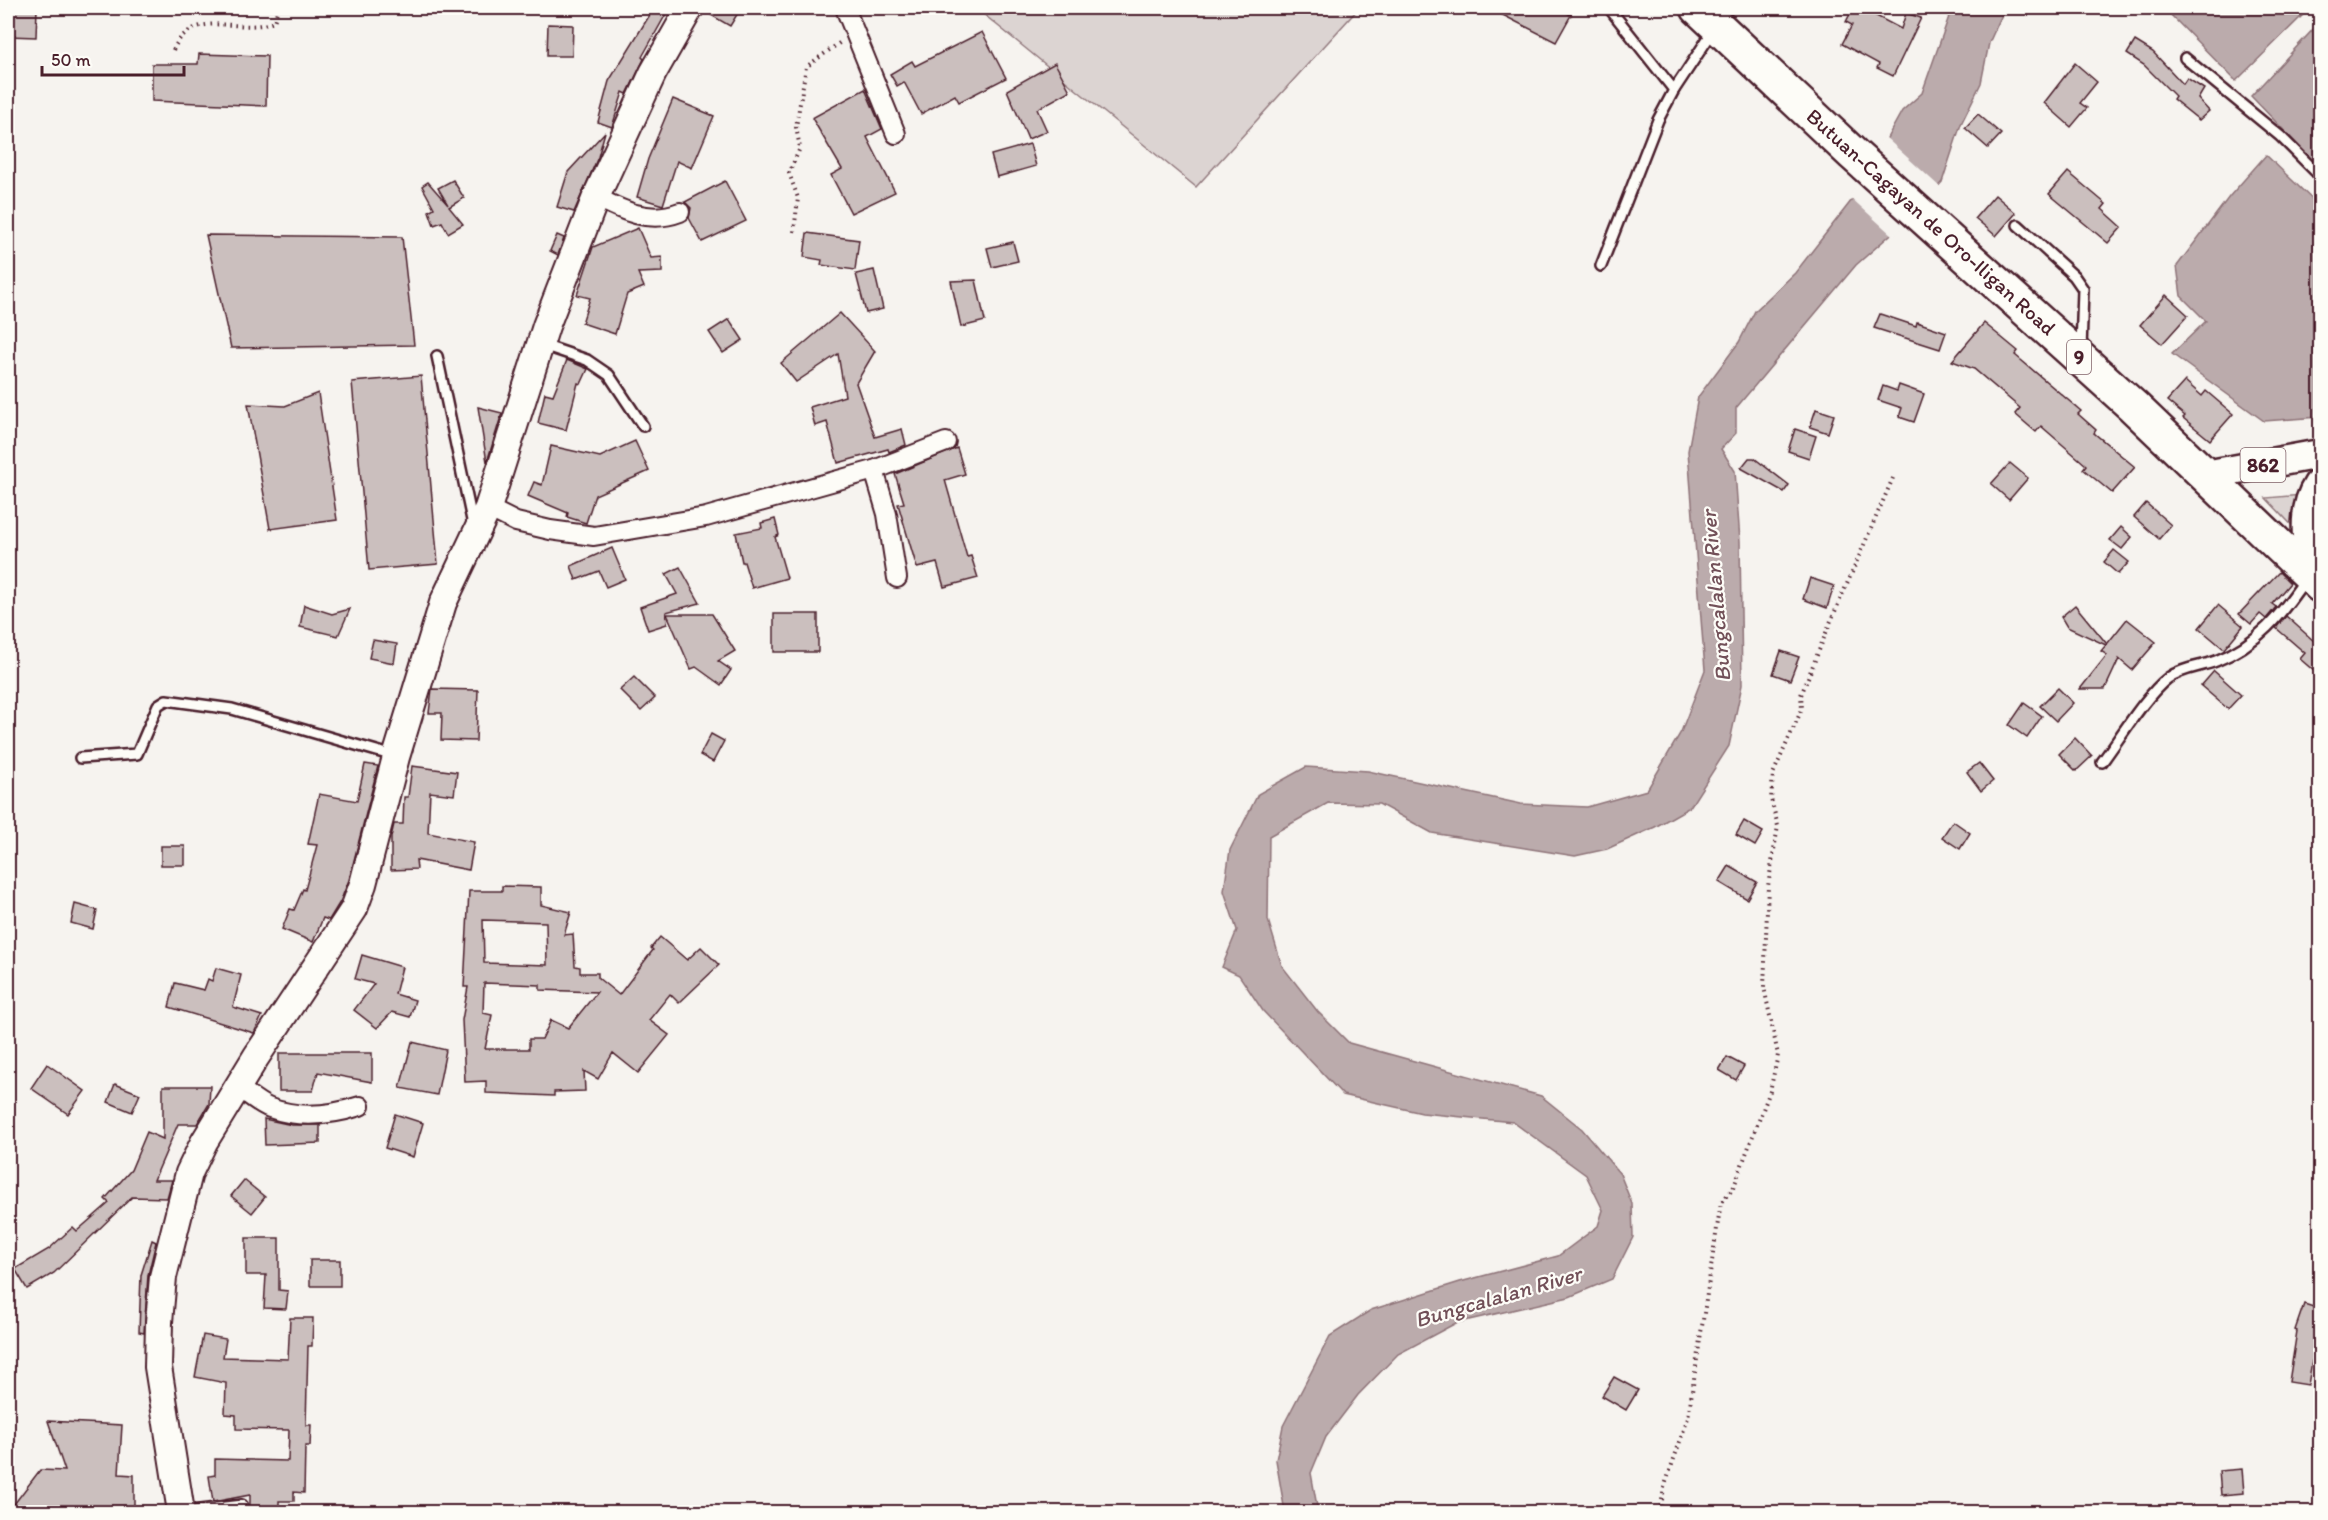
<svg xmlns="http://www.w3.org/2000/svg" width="2328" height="1520" font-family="Itim,sans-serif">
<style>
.green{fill:#dcd4d2;stroke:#937a7e;stroke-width:1.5}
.water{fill:#bbabac;stroke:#8e7378;stroke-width:1.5}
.pier{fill:#f6f3ef}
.building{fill:#cbbfbe;stroke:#4a1f2b;stroke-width:1.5;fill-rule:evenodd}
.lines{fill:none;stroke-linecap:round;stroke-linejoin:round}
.lane-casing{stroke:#4a1f2b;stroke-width:14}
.street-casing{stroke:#4a1f2b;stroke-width:22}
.secondary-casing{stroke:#4a1f2b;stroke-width:30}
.primary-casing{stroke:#4a1f2b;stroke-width:33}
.highway-casing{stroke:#4a1f2b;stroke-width:38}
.path{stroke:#4a1f2b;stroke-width:4;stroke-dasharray:1.5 4.5;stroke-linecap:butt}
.lane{stroke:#fdfcf7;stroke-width:9}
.street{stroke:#fdfcf7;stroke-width:18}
.secondary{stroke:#fdfcf7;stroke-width:26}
.primary{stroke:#fdfcf7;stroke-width:28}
.highway{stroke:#fdfcf7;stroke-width:33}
.labels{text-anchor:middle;stroke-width:4.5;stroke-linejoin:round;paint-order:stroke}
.shield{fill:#fdfcf7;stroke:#806168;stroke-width:1.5}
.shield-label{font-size:20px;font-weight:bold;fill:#4a1f2b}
.street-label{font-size:21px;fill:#4a1f2b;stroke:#fdfcf7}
.water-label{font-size:22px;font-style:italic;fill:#725058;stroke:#fdfcf7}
</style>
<rect width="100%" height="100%" fill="#f6f3ef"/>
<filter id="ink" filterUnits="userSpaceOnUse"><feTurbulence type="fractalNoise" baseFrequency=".0167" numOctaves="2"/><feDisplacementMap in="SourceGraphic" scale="12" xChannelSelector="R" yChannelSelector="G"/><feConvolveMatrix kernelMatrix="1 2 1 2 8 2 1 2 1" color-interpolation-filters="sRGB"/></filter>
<g filter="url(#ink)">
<g class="green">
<polygon points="976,8 1359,8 1196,187"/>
<polygon points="2314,494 2301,535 2266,498"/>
</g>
<g class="water">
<polygon points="1952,8 2005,8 1989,43 1981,83 1961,124 1942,182 1906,221 1856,265 1736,408 1736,433 1721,449 1735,471 1740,541 1742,685 1729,746 1690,807 1655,827 1607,849 1575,856 1432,833 1379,804 1328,803 1269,836 1268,920 1282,966 1318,1012 1349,1043 1541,1096 1582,1129 1620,1174 1632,1204 1633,1237 1612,1279 1569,1297 1456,1323 1398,1354 1358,1395 1326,1437 1311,1473 1318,1512 1285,1512 1276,1460 1283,1426 1330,1336 1371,1310 1460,1282 1558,1256 1598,1226 1603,1210 1586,1175 1513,1122 1422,1113 1343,1095 1263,1011 1239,975 1222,967 1237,930 1224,891 1230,850 1258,794 1306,767 1368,771 1521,804 1587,807 1647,790 1681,732 1705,670 1688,451 1698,397 1739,342 1755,311 1795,273 1855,196 1902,111 1922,93"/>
<polygon points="2164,8 2310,8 2236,81"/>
<polygon points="2320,22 2320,168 2251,96"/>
<polygon points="2266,155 2320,207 2320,417 2264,421 2172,354 2206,321 2181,296 2177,266 2229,197"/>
</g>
<polygon class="pier" points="1884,136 1941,188 1893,236 1850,197"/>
<g class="building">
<polygon points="8,8 37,8 36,37 8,36"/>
<polygon points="654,8 666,14 642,57 644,59 627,94 623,92 612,127 598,122 609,81"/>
<polygon points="705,8 741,8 730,26 704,11"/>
<polygon points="1489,8 1557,8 1571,15 1556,42"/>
<polygon points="1853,8 1861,8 1901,29 1906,13 1921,18 1893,76 1877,68 1879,64 1842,44 1852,25 1846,22"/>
<polygon points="548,24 573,25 572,56 547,56"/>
<polygon points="982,32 1006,78 959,102 955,95 921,114 904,82 897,86 890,74 912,61 915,66"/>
<polygon points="2135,41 2153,52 2183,84 2187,78 2204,89 2198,99 2209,111 2199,120 2173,99 2175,96 2144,65 2127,54"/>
<polygon points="199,54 267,56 266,106 152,101 152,64 198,64"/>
<polygon points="1055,63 1070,91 1037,109 1047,131 1028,139 1007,90"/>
<polygon points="2075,63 2097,82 2080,103 2087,108 2071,127 2044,103"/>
<polygon points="865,89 882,129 867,137 895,192 851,213 831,175 842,169 812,118"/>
<polygon points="673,99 714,116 692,168 677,161 663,205 637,197 648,159"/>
<polygon points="1978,114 2001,134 1988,148 1965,128"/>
<polygon points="605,132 598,157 574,212 557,207 568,172"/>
<polygon points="1030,144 1036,166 997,177 991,155"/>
<polygon points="2068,172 2106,204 2102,209 2122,227 2108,243 2049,194"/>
<polygon points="453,180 464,198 449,207 463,224 448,233 442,222 434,225 429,211 434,208 422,186 428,182 448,205 438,188"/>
<polygon points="725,181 746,221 702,242 689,218 691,208 685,202"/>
<polygon points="1995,195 2016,213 1996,236 1975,218"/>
<polygon points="638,228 651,258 662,257 662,272 638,273 644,287 627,294 615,334 582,323 590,298 577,295 593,247"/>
<polygon points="807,233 859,240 855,270 821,265 822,260 804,257"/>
<polygon points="206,235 402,237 414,345 231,348"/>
<polygon points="557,235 564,238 558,255 550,251"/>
<polygon points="1013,242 1018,261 992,267 987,248"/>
<polygon points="874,270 883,309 866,313 856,274"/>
<polygon points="976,280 985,321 961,327 951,281"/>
<polygon points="2166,295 2188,315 2162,344 2140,325"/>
<polygon points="840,313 875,351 856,383 875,437 902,429 906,445 889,452 888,449 838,463 827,422 815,426 810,407 845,396 838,354 796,382 781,363"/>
<polygon points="1880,314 1916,326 1917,322 1946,332 1940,349 1874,328"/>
<polygon points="729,319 743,340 723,353 709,332"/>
<polygon points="1984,323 2018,351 2015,355 2081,411 2078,414 2096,430 2094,433 2135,467 2112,493 2083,469 2086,465 2041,426 2036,432 2015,414 2020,408 1974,369 1952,361"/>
<polygon points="567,360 588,369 581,384 578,383 566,430 538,423 545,393 553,395"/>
<polygon points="421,376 438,564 369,570 352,382"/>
<polygon points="2185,381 2202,396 2206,391 2233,414 2210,440 2183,418 2185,416 2167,401"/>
<polygon points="1899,385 1924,394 1914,422 1899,417 1902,408 1878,400 1883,386 1897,391"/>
<polygon points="318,393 337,520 270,529 248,404 285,406"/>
<polygon points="478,407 502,413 487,462"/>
<polygon points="1816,409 1834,415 1828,433 1810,427"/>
<polygon points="1795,429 1816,436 1809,458 1788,451"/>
<polygon points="635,441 649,471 595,495 586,523 567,517 568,513 528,496 534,482 542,485 551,446 600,457"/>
<polygon points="957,448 965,474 945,480 967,557 971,556 978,578 944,587 937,563 917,568 898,504 904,503 895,474"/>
<polygon points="1749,458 1754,458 1789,485 1784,492 1741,468"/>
<polygon points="2010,463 2028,478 2009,500 1991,484"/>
<polygon points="2146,503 2171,525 2159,539 2134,517"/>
<polygon points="775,519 779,535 775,537 787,578 752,588 744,562 742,562 736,533 762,528 761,523"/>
<polygon points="2121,527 2132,537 2122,549 2110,540"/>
<polygon points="612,548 625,579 606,587 599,571 576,580 571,566"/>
<polygon points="2114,550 2129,562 2118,574 2104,562"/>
<polygon points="680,567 700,603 666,612 667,624 648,630 640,607 677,594 666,574"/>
<polygon points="2279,572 2290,583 2272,604 2276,607 2266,619 2260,614 2251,624 2239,614"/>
<polygon points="1810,578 1834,586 1827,608 1803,599"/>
<polygon points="304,605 332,614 350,609 338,636 300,627"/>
<polygon points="2075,605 2107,644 2127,619 2156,642 2132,670 2119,659 2105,689 2080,689 2107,655 2101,651 2106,645 2067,627 2061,617"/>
<polygon points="2218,605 2243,626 2224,649 2199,628"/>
<polygon points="667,614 712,614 735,651 718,661 731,670 721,685 696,667 691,669"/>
<rect x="774" y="614" width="44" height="38"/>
<polygon points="2286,616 2315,642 2320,636 2320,666 2314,671 2300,659 2305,653 2276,628"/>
<polygon points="373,640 397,644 394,663 369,658"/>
<polygon points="1781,651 1799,657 1790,680 1773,674"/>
<polygon points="2214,671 2241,695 2228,709 2201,686"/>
<polygon points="634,677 655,698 641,711 620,690"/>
<polygon points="2058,688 2073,703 2056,721 2040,706"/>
<polygon points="432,689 478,690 476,741 441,740 442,713 429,713"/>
<polygon points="2024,703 2042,716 2027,738 2009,725"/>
<polygon points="711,734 724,741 713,762 700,755"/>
<polygon points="2075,738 2092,756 2076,771 2059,754"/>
<polygon points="1979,763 1993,781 1981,791 1967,772"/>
<polygon points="365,764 378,766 349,880 340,902 329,920 323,918 313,942 282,929 290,909 294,910 303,889 305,890 317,845 308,844 319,794 357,801"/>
<polygon points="412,766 457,772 454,795 430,792 428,833 474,842 469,870 416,860 417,869 391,870 391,837 394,824 403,824 404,797 408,797"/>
<polygon points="1744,821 1763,832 1755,846 1736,835"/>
<polygon points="1953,821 1970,833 1960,849 1942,837"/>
<rect x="161" y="846" width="24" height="19"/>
<polygon points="1729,866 1757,882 1747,899 1719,882"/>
<path d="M 502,886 L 541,887 L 541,905 L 571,912 L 564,935 L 573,934 L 575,966 L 580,967 L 580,973 L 598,973 L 598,978 L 619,995 L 653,950 L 651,948 L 660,937 L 687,960 L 701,947 L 719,965 L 679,1003 L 670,994 L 649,1020 L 669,1035 L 638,1073 L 613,1053 L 598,1079 L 584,1071 L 585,1091 L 554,1092 L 554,1096 L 486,1093 L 486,1081 L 465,1082 L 462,1020 L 468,987 L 464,987 L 469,891 L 502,891 ZM 483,920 L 546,922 L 547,965 L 484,963 ZM 484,983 L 540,985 L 540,990 L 597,992 L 568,1028 L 551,1020 L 542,1039 L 529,1039 L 529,1049 L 485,1049 L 492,1015 L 483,1013 Z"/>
<polygon points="75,904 97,910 93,929 71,923"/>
<polygon points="362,955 402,967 395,994 415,1000 410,1017 392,1012 377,1028 354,1010 374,984 355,979"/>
<polygon points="216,968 241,975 233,1007 262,1016 254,1033 169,1007 175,983 204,990 208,979 212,981"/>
<polygon points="412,1042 446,1050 437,1095 400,1088"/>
<polygon points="279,1053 372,1053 372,1082 318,1072 313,1091 279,1091"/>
<polygon points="1727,1057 1744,1066 1736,1080 1719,1070"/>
<polygon points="47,1064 85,1091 68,1114 31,1088"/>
<polygon points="115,1084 140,1094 132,1112 108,1102"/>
<polygon points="163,1086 210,1086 209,1104 197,1124 178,1124 154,1180 172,1180 167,1198 132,1197 54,1273 27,1289 15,1269 49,1249 73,1227 77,1231 109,1203 105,1199 131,1170 147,1132 163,1139"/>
<polygon points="395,1114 423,1123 413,1157 385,1148"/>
<polygon points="264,1119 292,1125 320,1125 320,1143 265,1145"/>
<polygon points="244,1180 265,1197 252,1213 231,1196"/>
<polygon points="246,1238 279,1238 279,1290 288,1291 286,1309 264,1308 266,1275 246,1275"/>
<polygon points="152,1240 156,1242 148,1275 144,1333 139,1332 141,1275"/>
<rect x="310" y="1260" width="30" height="26"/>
<polygon points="2304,1304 2320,1309 2319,1362 2312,1361 2308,1385 2289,1382 2297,1331 2295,1330"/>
<polygon points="290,1318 313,1318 312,1346 308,1346 306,1425 311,1425 310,1446 305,1446 304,1493 294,1492 294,1501 279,1501 279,1510 250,1510 250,1495 213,1502 209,1476 215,1475 215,1459 288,1461 289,1430 236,1429 236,1415 225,1414 226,1383 195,1377 203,1335 226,1339 223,1357 288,1359"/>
<polygon points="1614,1377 1638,1390 1626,1410 1602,1396"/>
<polygon points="48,1421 122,1425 119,1474 134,1475 134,1512 8,1512 40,1470 65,1471"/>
<polygon points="2242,1469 2244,1493 2221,1495 2219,1471"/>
</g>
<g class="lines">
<g class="lane-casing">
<g id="lane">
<polyline points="1609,8 1674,90"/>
<polyline points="2185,58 2280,136 2320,176"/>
<polyline points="2018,225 2074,276 2083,289 2081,350"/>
<polyline points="1601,266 1658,120 1674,90 1713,31"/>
<polyline points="543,345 587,360 609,375 643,426"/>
<polyline points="437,356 473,525"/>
<polyline points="80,758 137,754 158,705 166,700 232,709 394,756"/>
<path d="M 2102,762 C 2120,738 2146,695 2168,678 C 2182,668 2200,667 2216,661 C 2257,645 2282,614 2306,578"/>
<polyline points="183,1512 242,1505"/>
</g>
</g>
<g class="street-casing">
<g id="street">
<polyline points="845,8 896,134"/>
<path d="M 596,197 C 623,211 649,224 680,212"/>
<polyline points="874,470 946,442"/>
<polyline points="488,508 516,522 550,530 594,536 706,517 874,470 887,514 897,578"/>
<path d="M 238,1087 C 248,1094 259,1104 270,1108 C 300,1119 332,1115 360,1106"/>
</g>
</g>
<g class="secondary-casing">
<polyline id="secondary" points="181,1512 158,1367 159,1322 163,1277 189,1173 204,1142 256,1057 354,909 363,884 396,757 443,603 488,508 546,326 596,197 653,73 690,8"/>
</g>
<g class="primary-casing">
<polyline id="primary" points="2205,475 2320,454"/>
</g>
<g class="highway-casing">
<g id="highway">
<polyline points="1698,8 1853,154 2133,406 2320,585"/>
<path d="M 2320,486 C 2301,515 2311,555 2320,585"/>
</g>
</g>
<g class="path">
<path d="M 173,50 C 194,6 238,35 274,22 L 278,8"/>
<polyline points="794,232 798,198 789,173 800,148 796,127 806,67 842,41"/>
<polyline points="1660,1512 1664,1488 1688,1418 1721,1202 1733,1189 1740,1170 1770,1091 1778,1055 1764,987 1768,886 1778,826 1771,799 1773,774 1802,709 1801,695 1830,623 1893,478"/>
</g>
<use href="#lane" class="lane"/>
<use href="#street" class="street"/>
<use href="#secondary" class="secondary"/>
<use href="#primary" class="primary"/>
<use href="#highway" class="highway"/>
</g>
</g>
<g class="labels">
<g class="shield">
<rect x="2067" y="340" width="24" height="34" rx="4.5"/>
<rect x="2240.5" y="448" width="45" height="34" rx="4.5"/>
</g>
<g class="shield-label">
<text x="2079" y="364">9</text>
<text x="2263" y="472">862</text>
</g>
<g class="street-label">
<text transform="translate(1931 222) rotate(42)" y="7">Butuan-Cagayan de Oro-Iligan Road</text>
</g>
<g class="water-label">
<text transform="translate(1715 596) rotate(-95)" y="8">Bungcalalan River</text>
<text transform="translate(1498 1296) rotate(-16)" y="8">Bungcalalan River</text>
</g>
</g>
<rect width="2328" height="1520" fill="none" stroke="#fdfcf7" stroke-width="30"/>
<rect x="15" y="15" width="2298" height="1490" fill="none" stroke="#4a1f2b" stroke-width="2" filter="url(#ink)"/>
<path d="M42 66v9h142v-9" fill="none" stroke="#4a1f2b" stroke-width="3"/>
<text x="51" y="66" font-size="18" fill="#4a1f2b" stroke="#fdfcf7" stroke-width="4.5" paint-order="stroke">50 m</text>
</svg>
